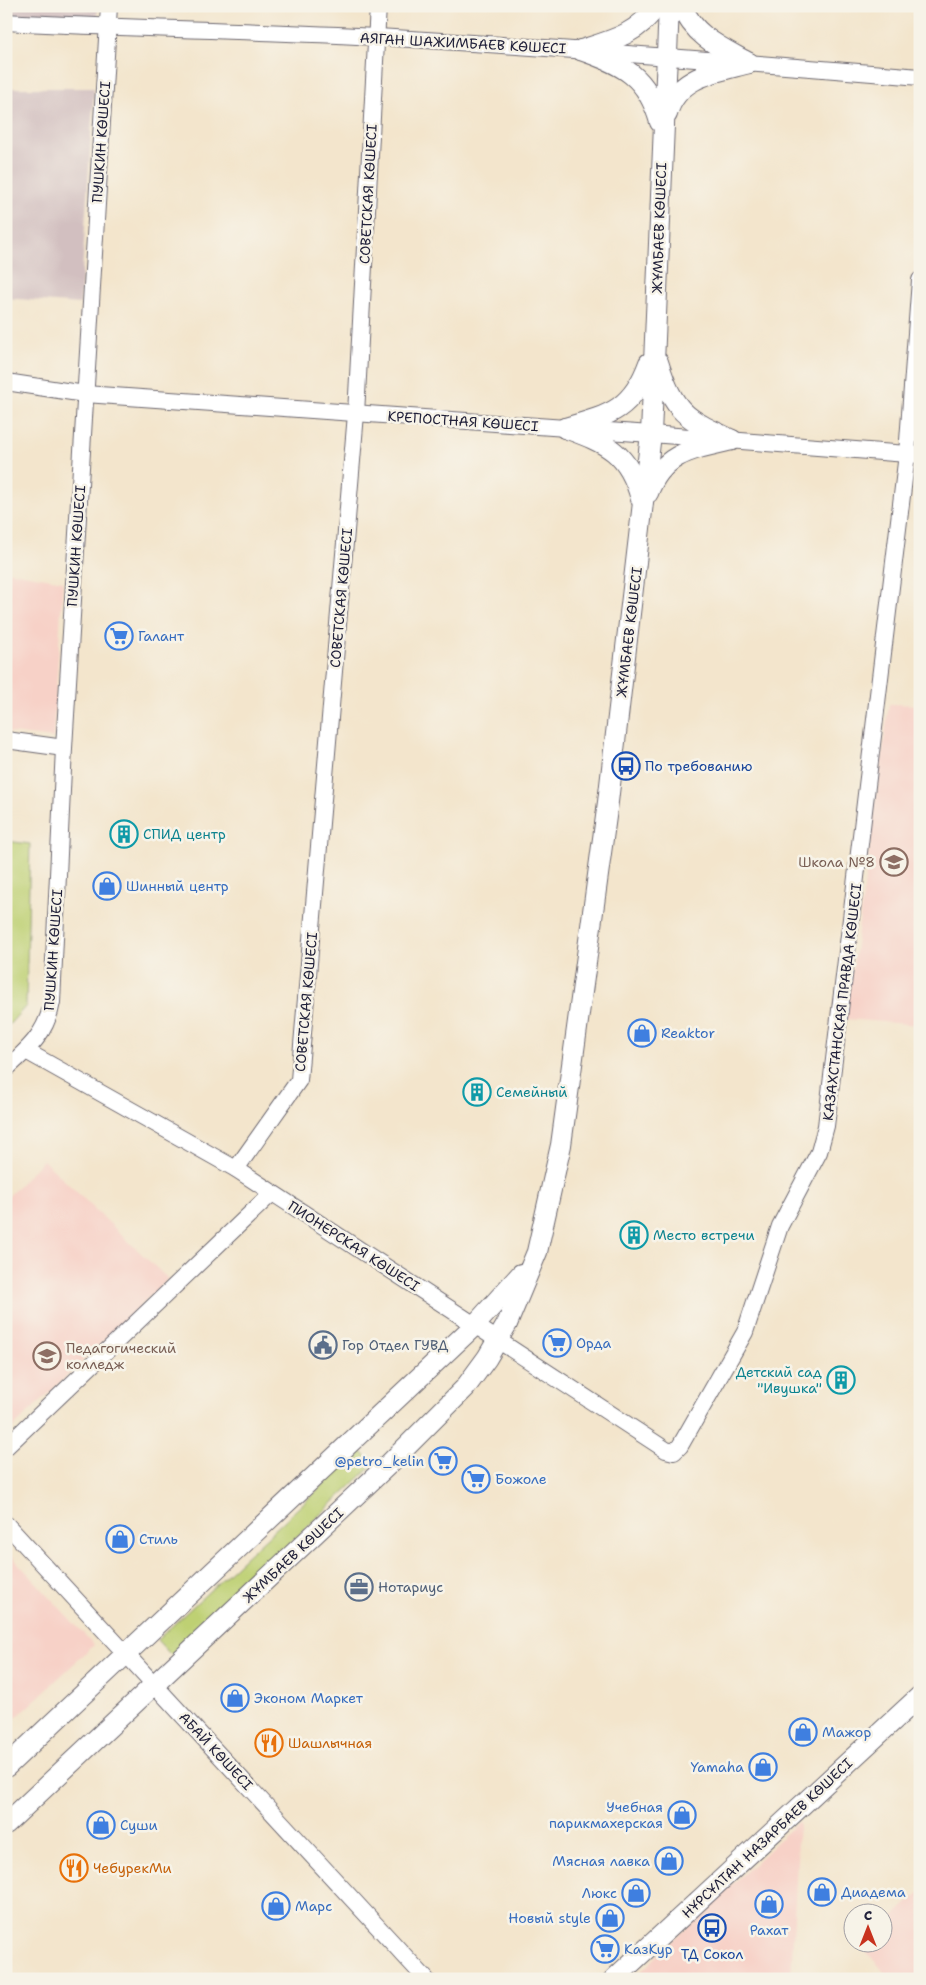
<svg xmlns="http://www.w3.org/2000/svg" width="926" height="1985" font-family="'Shantell Sans',sans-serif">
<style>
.built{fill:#f7d1c7}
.industrial{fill:#d2bfc0}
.green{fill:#bed073;stroke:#707957}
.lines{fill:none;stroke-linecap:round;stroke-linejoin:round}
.minor-casing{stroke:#6b666e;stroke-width:18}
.major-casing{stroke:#6b666e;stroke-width:22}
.minor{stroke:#fff;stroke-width:16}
.major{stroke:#fff;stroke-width:20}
.labels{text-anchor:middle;stroke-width:5;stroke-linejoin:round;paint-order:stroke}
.street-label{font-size:14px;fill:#22223b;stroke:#f7f3e8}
.shop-label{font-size:14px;fill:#366cbe;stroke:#f7f3e8;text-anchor:start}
.transit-label{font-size:14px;fill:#164399;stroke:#f7f3e8;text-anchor:start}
.culture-label{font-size:14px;fill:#0d838f;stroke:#f7f3e8;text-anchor:start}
.education-label{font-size:14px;fill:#785e54;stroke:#f7f3e8;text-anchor:end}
.service-label{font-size:14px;fill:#4e5e75;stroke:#f7f3e8;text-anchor:start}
.food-label{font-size:14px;fill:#c56008;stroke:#f7f3e8;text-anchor:start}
</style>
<rect width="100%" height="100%" fill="#f7f3e8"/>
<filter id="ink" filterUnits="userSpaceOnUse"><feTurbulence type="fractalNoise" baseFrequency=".02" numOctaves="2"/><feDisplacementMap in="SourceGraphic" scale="10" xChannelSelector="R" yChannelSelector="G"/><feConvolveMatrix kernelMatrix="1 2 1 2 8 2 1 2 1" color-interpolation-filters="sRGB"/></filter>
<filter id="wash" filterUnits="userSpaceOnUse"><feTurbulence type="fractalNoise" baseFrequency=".0096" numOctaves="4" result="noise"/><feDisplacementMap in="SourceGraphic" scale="20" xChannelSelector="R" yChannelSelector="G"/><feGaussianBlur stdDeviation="1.12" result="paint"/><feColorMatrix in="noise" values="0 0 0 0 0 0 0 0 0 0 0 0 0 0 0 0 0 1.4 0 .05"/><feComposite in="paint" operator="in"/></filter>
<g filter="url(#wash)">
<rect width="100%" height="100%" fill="#f3e5cc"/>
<g class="built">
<polygon points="6,571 63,581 53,738 6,732"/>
<polygon points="889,704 920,705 920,1025 846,1019"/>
<polygon points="43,1160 168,1279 6,1434 6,1199"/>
<polygon points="6,1550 94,1645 6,1727"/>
<polygon points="799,1821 791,1979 633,1979"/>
<polygon points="920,1892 920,1979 891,1979 861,1946 864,1943 884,1942 884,1925"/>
</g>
<g class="industrial">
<polygon points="6,6 98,6 97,21 6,15"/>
<polygon points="6,88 94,88 80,304 6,298"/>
</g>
<g class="green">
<polygon points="6,841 30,844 26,1006 6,1028"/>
<polygon points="360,1450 374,1464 171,1655 157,1640"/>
</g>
</g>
<g filter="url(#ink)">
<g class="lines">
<g class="minor-casing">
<g id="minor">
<path d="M 6,22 C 130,29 254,30 378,37 C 559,48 739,62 920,77"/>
<polyline points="6,382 85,394 651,434 920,455"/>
<polyline points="6,740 64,748"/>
<polyline points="26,1051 236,1169 666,1450 674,1452 680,1446 745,1332 780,1226 819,1152 826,1126 907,454 920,280"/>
<path d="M 6,1069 C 28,1049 47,1033 52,1002 L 64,748 L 109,6"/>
<polyline points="236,1169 299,1080 356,414 378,6"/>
<polyline points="6,1447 272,1193"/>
<polyline points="6,1524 426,1979"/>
</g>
</g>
<g class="major-casing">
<g id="major">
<path d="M 682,6 C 694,37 722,48 749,63"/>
<path d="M 581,50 C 624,65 647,76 660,122"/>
<path d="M 581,50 C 610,41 639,34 656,6"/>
<path d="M 667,114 C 677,76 716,72 749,63"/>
<path d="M 658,362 C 674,413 685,418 732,440"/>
<path d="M 565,428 C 610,415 632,410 649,363"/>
<path d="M 565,428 C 607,443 629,453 641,499"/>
<path d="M 648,493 C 663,452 694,449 732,440"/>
<polyline points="6,1767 475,1325 521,1274"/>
<polyline points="6,1824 389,1464 465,1388 487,1358 507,1324 537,1252 561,1145 608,802 651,434 669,6"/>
<polyline points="614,1979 920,1696"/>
</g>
</g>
<use href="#minor" class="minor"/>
<use href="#major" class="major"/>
</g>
</g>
<defs>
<g id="supermarket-ring" transform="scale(1.4375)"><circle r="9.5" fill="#f7f3e8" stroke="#3f7fe0" stroke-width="1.5"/><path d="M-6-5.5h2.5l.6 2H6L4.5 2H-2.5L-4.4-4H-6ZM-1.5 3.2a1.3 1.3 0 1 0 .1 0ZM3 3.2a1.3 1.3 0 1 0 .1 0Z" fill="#3f7fe0"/></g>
<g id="bus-ring" transform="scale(1.4375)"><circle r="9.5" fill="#f7f3e8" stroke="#1a4fb4" stroke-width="1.5"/><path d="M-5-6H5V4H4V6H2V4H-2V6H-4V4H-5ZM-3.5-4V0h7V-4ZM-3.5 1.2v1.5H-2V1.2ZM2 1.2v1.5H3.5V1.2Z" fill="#1a4fb4"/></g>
<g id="building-ring" transform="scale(1.4375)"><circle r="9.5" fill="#f7f3e8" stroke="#0f9aa8" stroke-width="1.5"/><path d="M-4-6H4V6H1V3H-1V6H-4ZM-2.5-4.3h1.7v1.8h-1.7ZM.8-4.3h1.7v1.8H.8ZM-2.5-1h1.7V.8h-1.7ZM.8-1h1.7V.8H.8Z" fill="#0f9aa8"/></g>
<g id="school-ring" transform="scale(1.4375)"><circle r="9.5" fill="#f7f3e8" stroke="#8d6e63" stroke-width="1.5"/><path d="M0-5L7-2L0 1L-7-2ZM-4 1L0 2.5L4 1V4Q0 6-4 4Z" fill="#8d6e63"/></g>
<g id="shop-ring" transform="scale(1.4375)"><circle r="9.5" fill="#f7f3e8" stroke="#3f7fe0" stroke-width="1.5"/><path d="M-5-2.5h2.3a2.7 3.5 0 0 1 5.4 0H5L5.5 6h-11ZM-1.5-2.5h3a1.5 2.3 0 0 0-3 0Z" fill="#3f7fe0"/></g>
<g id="civic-ring" transform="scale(1.4375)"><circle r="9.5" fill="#f7f3e8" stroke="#5c6f8a" stroke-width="1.5"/><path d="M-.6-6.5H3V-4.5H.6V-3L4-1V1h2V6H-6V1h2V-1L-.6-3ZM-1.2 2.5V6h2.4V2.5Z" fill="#5c6f8a"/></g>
<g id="office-ring" transform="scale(1.4375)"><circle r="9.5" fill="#f7f3e8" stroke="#5c6f8a" stroke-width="1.5"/><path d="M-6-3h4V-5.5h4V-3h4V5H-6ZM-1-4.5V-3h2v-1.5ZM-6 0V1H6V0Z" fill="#5c6f8a"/></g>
<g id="restaurant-ring" transform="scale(1.4375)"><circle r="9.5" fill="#f7f3e8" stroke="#e8710a" stroke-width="1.5"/><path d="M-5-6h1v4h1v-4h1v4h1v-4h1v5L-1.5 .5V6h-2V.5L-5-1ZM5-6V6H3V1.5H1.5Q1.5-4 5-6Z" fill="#e8710a"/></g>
</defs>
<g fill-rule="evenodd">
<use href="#supermarket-ring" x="119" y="636"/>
<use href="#bus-ring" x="626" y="766"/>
<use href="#building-ring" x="124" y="834"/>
<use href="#school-ring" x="894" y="862"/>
<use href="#shop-ring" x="107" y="886"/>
<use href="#shop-ring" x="642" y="1033"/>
<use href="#building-ring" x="477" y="1092"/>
<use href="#building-ring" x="634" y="1235"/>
<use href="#supermarket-ring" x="557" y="1343"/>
<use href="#civic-ring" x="323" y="1345"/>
<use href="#school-ring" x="47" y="1356"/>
<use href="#building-ring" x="841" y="1380"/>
<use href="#supermarket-ring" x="443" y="1461"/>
<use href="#supermarket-ring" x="476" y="1479"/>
<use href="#shop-ring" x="120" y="1539"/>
<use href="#office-ring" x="359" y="1587"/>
<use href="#shop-ring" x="235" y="1698"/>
<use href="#shop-ring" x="803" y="1732"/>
<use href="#restaurant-ring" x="269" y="1743"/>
<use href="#shop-ring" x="763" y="1767"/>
<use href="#shop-ring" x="682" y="1815"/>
<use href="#shop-ring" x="101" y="1825"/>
<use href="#shop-ring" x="669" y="1861"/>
<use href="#restaurant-ring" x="74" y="1868"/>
<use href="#shop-ring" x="822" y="1892"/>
<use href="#shop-ring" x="636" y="1893"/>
<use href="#shop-ring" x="769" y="1904"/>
<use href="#shop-ring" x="276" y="1906"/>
<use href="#shop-ring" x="610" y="1918"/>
<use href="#bus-ring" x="712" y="1928"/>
<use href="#supermarket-ring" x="605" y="1949"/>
</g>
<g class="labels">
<g class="street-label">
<text transform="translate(463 43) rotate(3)" y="5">АЯГАН ШАЖИМБАЕВ КӨШЕСІ</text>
<text transform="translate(101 142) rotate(-86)" y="5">ПУШКИН КӨШЕСІ</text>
<text transform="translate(368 194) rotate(-87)" y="5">СОВЕТСКАЯ КӨШЕСІ</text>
<text transform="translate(659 228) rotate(-88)" y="5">ЖҰМБАЕВ КӨШЕСІ</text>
<text transform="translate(463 421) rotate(4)" y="5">КРЕПОСТНАЯ КӨШЕСІ</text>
<text transform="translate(76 546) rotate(-86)" y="5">ПУШКИН КӨШЕСІ</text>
<text transform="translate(341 598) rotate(-85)" y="5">СОВЕТСКАЯ КӨШЕСІ</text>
<text transform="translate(629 632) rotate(-83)" y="5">ЖҰМБАЕВ КӨШЕСІ</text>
<text transform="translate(53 950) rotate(-86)" y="5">ПУШКИН КӨШЕСІ</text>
<text transform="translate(306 1002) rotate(-85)" y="5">СОВЕТСКАЯ КӨШЕСІ</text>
<text transform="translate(842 1002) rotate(-83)" y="5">КАЗАХСТАНСКАЯ ПРАВДА КӨШЕСІ</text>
<text transform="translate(354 1246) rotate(33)" y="5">ПИОНЕРСКАЯ КӨШЕСІ</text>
<text transform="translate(293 1555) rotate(-43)" y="5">ЖҰМБАЕВ КӨШЕСІ</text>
<text transform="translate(216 1751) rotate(47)" y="5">АБАЙ КӨШЕСІ</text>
<text transform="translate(767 1838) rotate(-43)" y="5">НҰРСҰЛТАН НАЗАРБАЕВ КӨШЕСІ</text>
</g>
<g class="shop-label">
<text x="138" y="641">Галант</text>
<text x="126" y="891">Шинный центр</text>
<text x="661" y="1038">Reaktor</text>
<text x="576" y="1348">Орда</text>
<text x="424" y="1466" text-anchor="end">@petro_kelin</text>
<text x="495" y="1484">Божоле</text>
<text x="139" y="1544">Стиль</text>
<text x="254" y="1703">Эконом Маркет</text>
<text x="822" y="1737">Мажор</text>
<text x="744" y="1772" text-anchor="end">Yamaha</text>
<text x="663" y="1812" text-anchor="end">Учебная<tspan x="663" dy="16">парикмахерская</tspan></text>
<text x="120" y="1830">Суши</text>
<text x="650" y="1866" text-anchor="end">Мясная лавка</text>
<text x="841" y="1897">Диадема</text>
<text x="617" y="1898" text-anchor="end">Люкс</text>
<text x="295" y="1911">Марс</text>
<text x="591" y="1923" text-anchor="end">Новый style</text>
<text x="769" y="1935" text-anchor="middle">Рахат</text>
<text x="624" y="1954">КазКур</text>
</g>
<g class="transit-label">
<text x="645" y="771">По требованию</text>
<text x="712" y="1959" text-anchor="middle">ТД Сокол</text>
</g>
<g class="culture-label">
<text x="143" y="839">СПИД центр</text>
<text x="496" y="1097">Семейный</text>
<text x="653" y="1240">Место встречи</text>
<text x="822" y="1377" text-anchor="end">Детский сад<tspan x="822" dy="16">"Ивушка"</tspan></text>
</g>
<g class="education-label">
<text x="875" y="867">Школа №8</text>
<text x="66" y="1353" text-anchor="start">Педагогический<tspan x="66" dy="16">колледж</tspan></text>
</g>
<g class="service-label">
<text x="342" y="1350">Гор Отдел ГУВД</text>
<text x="378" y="1592">Нотариус</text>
</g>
<g class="food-label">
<text x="288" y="1748">Шашлычная</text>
<text x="93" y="1873">ЧебурекМи</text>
</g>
</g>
<rect width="926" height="1985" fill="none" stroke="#f7f3e8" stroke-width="25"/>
<g transform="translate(868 1928)"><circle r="24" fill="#f7f3e8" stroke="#a29fa3"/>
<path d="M0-4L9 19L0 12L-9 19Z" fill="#c8321e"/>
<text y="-8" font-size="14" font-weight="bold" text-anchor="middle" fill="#22223b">С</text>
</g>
</svg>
